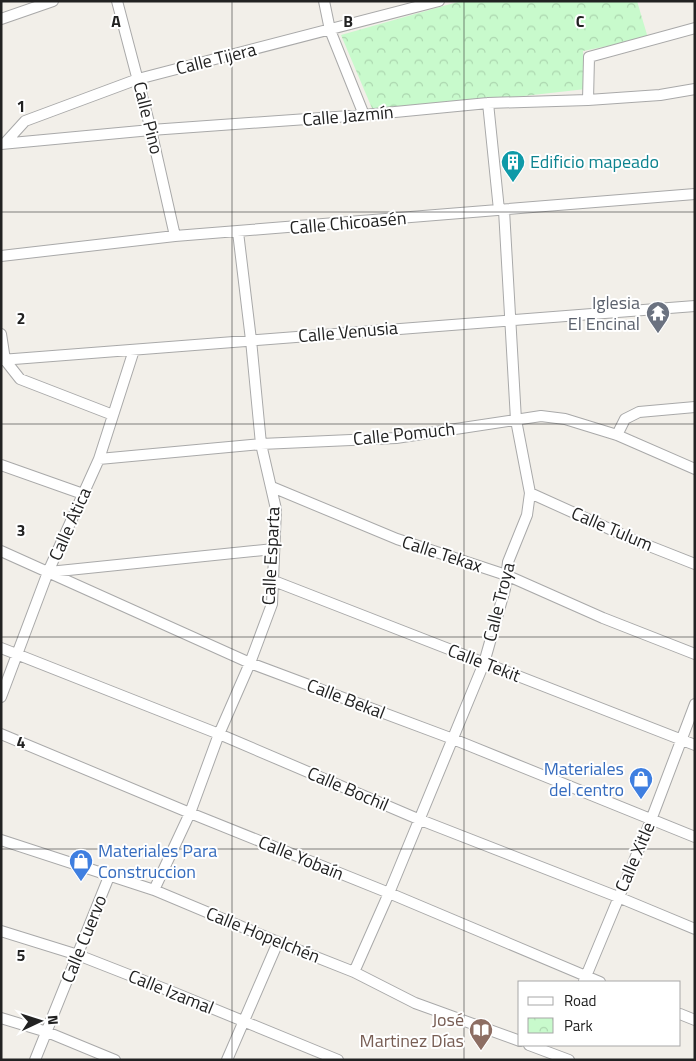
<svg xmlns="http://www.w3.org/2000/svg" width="696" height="1061" font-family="'Titillium Web',sans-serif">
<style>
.park{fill:url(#park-crowns)}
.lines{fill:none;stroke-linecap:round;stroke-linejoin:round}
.street-casing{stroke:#a9a9a9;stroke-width:12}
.street{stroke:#fff;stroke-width:10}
.grid{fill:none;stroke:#222;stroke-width:1;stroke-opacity:0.55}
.labels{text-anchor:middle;stroke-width:4;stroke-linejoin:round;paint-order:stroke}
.street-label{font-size:18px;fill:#222;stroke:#fff}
.culture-label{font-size:18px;fill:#0d838f;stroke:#fff;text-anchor:start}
.worship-label{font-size:18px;fill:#5b616d;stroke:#fff;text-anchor:end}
.shop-label{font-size:18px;fill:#366cbe;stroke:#fff;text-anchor:end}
.education-label{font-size:18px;fill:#785e54;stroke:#fff;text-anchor:end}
.grid-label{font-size:16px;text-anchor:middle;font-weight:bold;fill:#222;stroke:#fff;stroke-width:4;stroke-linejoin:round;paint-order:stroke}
</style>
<defs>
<pattern id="park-crowns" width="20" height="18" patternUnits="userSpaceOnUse" patternTransform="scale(1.25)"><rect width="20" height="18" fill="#c8facc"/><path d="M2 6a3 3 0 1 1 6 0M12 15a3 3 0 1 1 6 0" fill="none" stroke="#acd6af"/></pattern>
</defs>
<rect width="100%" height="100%" fill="#f2efe9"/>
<!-- park -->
<path class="park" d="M461 1H637L648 38 583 51 586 89 374 113 341 35Z"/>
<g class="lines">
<!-- street casing -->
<g class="street-casing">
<path id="street" d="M117 1 151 130 175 236
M324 1 330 30 364 115
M1 19 53 1
M588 100 589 57 695 28
M488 103 499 210
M5 143 25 121 138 79 439 1
M1 144 151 130 364 115 488 103 588 100 660 95 695 89
M1 256 175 236 695 194
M1 334 5 360 20 379 113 415
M1 360 695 306
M617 435 625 419 639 412 695 407
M99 459 261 444 396 438 541 416 565 419 617 435 695 469
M1 465 83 494
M272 487 397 539 506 575 603 618 695 654
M530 493 634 540 695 564
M1 551 250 663 453 739 695 837
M49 572 274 549
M274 581 695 745
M1 648 219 734 418 819 618 897 695 929
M1 697 48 572 99 459 134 350
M1 734 190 813 389 893 600 982
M1 840 154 890 278 942 354 972 415 1003 520 1041
M154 890 190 813 219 734 250 663 272 604 276 509 261 444 251 340 238 232
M1 931 78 955 170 991 338 1060
M354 972 389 893 484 663 505 589 508 562 527 515 530 493 516 420 504 210
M584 981 651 820 695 704
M680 1014 695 1020
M1 1018 47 1032 115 1060
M529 1045 569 1060
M35 1060 110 874
M227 1060 278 942"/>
</g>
<!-- street -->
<use href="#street" class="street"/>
</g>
<!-- grid -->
<path class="grid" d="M232 1V1060M464 1V1060M1 212H695M1 424H695M1 637H695M1 849H695"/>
<!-- icons -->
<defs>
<g id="building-pin" transform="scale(1.25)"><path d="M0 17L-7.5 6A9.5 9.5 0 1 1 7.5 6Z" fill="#0f9aa8" stroke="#fff"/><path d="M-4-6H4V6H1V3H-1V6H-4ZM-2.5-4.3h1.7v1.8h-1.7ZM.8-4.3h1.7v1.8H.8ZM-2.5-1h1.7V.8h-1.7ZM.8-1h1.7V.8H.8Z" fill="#fff"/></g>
<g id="temple-pin" transform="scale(1.25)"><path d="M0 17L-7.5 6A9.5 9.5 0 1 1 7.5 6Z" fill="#6b7280" stroke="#fff"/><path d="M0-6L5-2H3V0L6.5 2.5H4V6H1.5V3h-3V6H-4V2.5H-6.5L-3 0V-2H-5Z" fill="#fff"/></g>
<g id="shop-pin" transform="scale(1.25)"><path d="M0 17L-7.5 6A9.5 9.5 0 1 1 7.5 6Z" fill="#3f7fe0" stroke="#fff"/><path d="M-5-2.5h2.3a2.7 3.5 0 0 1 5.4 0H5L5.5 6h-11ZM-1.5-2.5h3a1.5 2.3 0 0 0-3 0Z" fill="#fff"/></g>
<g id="library-pin" transform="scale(1.25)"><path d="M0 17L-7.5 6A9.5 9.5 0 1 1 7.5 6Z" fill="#8d6e63" stroke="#fff"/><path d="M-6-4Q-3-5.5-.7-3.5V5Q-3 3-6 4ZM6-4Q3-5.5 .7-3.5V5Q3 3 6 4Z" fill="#fff"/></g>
</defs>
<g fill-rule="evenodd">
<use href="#building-pin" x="513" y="162"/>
<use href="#temple-pin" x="658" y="313"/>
<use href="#shop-pin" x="641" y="779"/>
<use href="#shop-pin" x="81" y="861"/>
<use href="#library-pin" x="481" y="1030"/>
</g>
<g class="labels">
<!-- street labels -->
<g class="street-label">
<text transform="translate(216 59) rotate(-14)" y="6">Calle Tijera</text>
<text transform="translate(348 116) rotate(-5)" y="6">Calle Jazmín</text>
<text transform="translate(148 118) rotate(76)" y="6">Calle Pino</text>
<text transform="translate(348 223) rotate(-5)" y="6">Calle Chicoasén</text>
<text transform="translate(348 332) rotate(-5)" y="6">Calle Venusia</text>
<text transform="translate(404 434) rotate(-6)" y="6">Calle Pomuch</text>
<text transform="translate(70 524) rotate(-66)" y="6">Calle Ática</text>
<text transform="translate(612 529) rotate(23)" y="6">Calle Tulum</text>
<text transform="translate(442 554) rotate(18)" y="6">Calle Tekax</text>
<text transform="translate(271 556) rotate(-87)" y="6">Calle Esparta</text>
<text transform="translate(499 602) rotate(-76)" y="6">Calle Troya</text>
<text transform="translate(484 663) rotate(21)" y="6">Calle Tekit</text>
<text transform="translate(346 699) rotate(21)" y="6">Calle Bekal</text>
<text transform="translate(348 789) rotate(23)" y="6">Calle Bochil</text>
<text transform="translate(635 857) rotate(-67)" y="6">Calle Xitle</text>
<text transform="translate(301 858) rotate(22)" y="6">Calle Yobaín</text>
<text transform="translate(263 935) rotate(22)" y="6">Calle Hopelchén</text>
<text transform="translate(84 939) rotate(-68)" y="6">Calle Cuervo</text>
<text transform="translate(171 992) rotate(22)" y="6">Calle Izamal</text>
</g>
<!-- culture labels -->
<g class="culture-label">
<text x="530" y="168">Edificio mapeado</text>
</g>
<!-- worship labels -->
<g class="worship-label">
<text x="640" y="309">Iglesia<tspan x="640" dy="21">El Encinal</tspan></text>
</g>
<!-- shop labels -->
<g class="shop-label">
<text x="624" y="775">Materiales<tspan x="624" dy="21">del centro</tspan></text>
<text x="98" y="857" text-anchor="start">Materiales Para<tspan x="98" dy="21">Construccion</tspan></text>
</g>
<!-- education labels -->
<g class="education-label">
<text x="464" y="1026">José<tspan x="464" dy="21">Martinez Días</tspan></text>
</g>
</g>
<g class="grid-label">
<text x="116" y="27">A</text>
<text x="348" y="27">B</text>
<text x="580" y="27">C</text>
<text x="21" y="112">1</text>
<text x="21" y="324">2</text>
<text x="21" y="536">3</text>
<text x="21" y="748">4</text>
<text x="21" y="961">5</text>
</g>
<!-- border -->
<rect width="696" height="1061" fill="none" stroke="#222222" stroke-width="5"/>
<!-- legend -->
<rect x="518" y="981" width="162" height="65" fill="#ffffff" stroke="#a7a7a7"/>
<rect x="528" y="997" width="25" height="8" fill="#ffffff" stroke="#a7a7a7"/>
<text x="564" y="1006" font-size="15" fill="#222222">Road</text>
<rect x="528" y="1018" width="25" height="15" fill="url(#park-crowns)" stroke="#a7a7a7"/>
<text x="564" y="1031" font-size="15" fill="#222222">Park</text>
<!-- north arrow -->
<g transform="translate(40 1021) rotate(86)" stroke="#ffffff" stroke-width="4" paint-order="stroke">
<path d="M0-4L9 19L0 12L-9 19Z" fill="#222222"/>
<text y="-8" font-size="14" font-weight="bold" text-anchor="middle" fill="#222222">N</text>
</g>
</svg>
